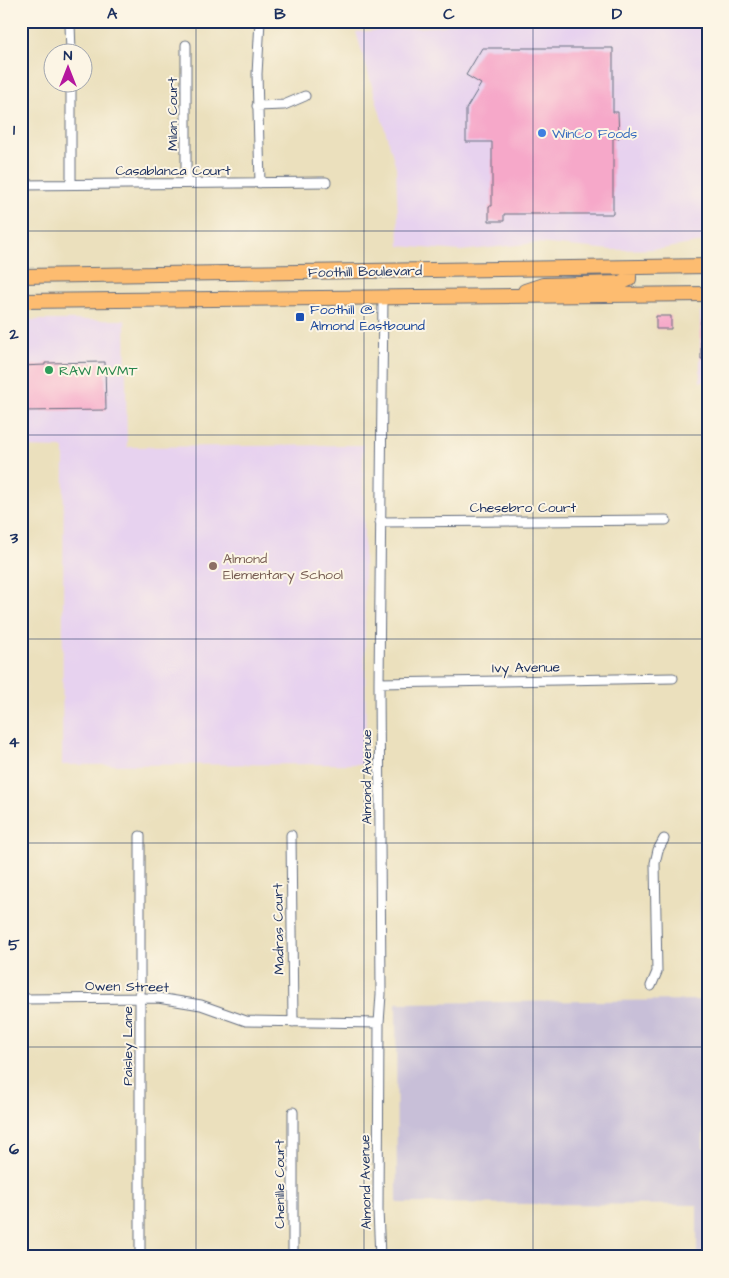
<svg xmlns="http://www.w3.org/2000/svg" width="729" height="1278" font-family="'Architects Daughter',sans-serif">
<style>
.built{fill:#e7d2ef}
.industrial{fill:#c8bfd8}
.building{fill:#f6a8c9}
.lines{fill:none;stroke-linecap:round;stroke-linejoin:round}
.street-casing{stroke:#646d7f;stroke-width:11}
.primary-casing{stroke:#646d7f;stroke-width:16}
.street{stroke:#fff;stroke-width:9}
.primary{stroke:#fdbc6f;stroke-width:14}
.grid{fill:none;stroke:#1b2f5e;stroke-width:1;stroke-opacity:0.55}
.shop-dot{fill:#3f7fe0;stroke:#fcf5e5;stroke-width:2}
.transit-dot{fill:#1a4fb4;stroke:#fcf5e5;stroke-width:2}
.leisure-dot{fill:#2e9e5b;stroke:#fcf5e5;stroke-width:2}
.education-dot{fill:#8d6e63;stroke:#fcf5e5;stroke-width:2}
.labels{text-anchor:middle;stroke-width:4;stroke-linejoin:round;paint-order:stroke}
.street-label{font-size:14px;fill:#1b2f5e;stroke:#fcf5e5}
.shop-label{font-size:14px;fill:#366cbe;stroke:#fcf5e5;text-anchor:start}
.transit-label{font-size:14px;fill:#164399;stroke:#fcf5e5;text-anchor:start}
.leisure-label{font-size:14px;fill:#27864d;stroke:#fcf5e5;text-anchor:start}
.education-label{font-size:14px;fill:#785e54;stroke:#fcf5e5;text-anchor:start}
.neatline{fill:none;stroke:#1b2f5e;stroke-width:2}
.grid-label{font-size:16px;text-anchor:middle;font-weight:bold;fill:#1b2f5e}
</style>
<rect width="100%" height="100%" fill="#fcf5e5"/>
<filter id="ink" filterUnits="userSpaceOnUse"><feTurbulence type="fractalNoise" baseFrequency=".02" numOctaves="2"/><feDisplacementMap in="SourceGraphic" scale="10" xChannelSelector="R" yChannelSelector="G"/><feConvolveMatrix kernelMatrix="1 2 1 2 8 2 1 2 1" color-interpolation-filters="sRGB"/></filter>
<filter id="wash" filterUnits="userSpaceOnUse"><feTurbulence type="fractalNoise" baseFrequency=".0096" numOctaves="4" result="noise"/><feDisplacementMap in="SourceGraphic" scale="20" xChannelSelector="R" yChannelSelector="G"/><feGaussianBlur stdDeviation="1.12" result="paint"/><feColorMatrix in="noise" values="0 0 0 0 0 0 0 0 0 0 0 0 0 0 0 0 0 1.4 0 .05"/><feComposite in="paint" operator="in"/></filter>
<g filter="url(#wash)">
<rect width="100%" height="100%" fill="#ebe0bd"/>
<!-- built -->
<path class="built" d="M464 21H708V241L662 249 612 250 537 243 460 251 399 246 396 167 356 32 442 26Z
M700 312H708V381L700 382Z
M21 320H125L127 447 363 445 366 750 363 764 62 765 64 448 21 447Z"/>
<!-- industrial -->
<path class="industrial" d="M700 884H708V1074H703V1148H708V1257H697V1205L397 1203 396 1003 700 1000Z"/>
<g id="blocks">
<!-- building -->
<path class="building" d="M482 48H613V112H618L619 138H613V214H504V221H489V206H492V142H466V109L481 84 466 75Z
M656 316H671V329H656Z
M701 321H708V359H701Z
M105 362 106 410 21 411V366L45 365V363Z"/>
</g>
</g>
<g filter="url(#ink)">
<use href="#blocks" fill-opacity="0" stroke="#646d7f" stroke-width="1"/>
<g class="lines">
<!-- street casing -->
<g class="street-casing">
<path id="street" d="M260 21 257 74 260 183
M70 24 71 52
M186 45V183
M71 82V184
M257 106 284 105 305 96
M21 185 326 182
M380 522 666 520
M379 683 673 678
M291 835 293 1022
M140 836V1257
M651 986 657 972 655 863 658 850 664 839
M21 999 158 998 201 1005 246 1021 379 1023
M293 1257V1112
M380 1257 378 1210 379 1023 381 994 379 683 383 297"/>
</g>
<!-- primary casing -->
<g class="primary-casing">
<path id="primary" d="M21 276 708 266
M525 291 543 285 620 283 629 279V268
M21 301 708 294"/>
</g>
<!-- street -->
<use href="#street" class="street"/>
<!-- primary -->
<use href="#primary" class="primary"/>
</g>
</g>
<!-- grid -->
<path class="grid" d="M196 21V1257M364 21V1257M533 21V1257M21 231H708M21 435H708M21 639H708M21 843H708M21 1047H708"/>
<!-- markers -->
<circle class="shop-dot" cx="542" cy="133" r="5"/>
<rect class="transit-dot" x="295" y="312" width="10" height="10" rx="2.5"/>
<circle class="leisure-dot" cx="49" cy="370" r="5"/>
<circle class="education-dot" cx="213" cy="566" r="5"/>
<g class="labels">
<!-- street labels -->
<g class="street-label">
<text transform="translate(172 114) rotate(-90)" y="5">Milan Court</text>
<text x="173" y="175">Casablanca Court</text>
<text transform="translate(365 271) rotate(-1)" y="5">Foothill Boulevard</text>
<text x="523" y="512">Chesebro Court</text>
<text transform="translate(526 667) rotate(-1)" y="5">Ivy Avenue</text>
<text transform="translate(366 777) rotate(-90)" y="5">Almond Avenue</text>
<text transform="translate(278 929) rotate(-91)" y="5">Madras Court</text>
<text transform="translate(127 986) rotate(1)" y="5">Owen Street</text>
<text transform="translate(127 1046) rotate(-90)" y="5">Paisley Lane</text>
<text transform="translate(365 1182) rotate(-91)" y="5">Almond Avenue</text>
<text transform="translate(279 1184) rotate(-90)" y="5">Chenille Court</text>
</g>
<!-- shop labels -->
<g class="shop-label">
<text x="552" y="138">WinCo Foods</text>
</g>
<!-- transit labels -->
<g class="transit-label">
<text x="310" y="314">Foothill @<tspan x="310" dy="16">Almond Eastbound</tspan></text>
</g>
<!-- leisure labels -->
<g class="leisure-label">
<text x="59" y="375">RAW MVMT</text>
</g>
<!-- education labels -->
<g class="education-label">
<text x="223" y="563">Almond<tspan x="223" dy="16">Elementary School</tspan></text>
</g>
</g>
<!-- margin -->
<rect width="729" height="1278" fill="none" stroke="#fcf5e5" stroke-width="55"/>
<!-- north arrow -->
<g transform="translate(68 68)"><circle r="24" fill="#fcf5e5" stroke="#a2a6af"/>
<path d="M0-4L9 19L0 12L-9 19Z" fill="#b5179e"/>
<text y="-8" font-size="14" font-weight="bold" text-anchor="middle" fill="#1b2f5e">N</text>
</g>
<rect x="28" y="28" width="674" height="1222" class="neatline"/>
<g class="grid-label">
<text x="112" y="19">A</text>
<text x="280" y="19">B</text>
<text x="449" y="19">C</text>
<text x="617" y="19">D</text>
<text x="14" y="135">1</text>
<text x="14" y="339">2</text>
<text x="14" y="543">3</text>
<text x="14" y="747">4</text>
<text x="14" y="950">5</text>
<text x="14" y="1154">6</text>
</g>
</svg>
